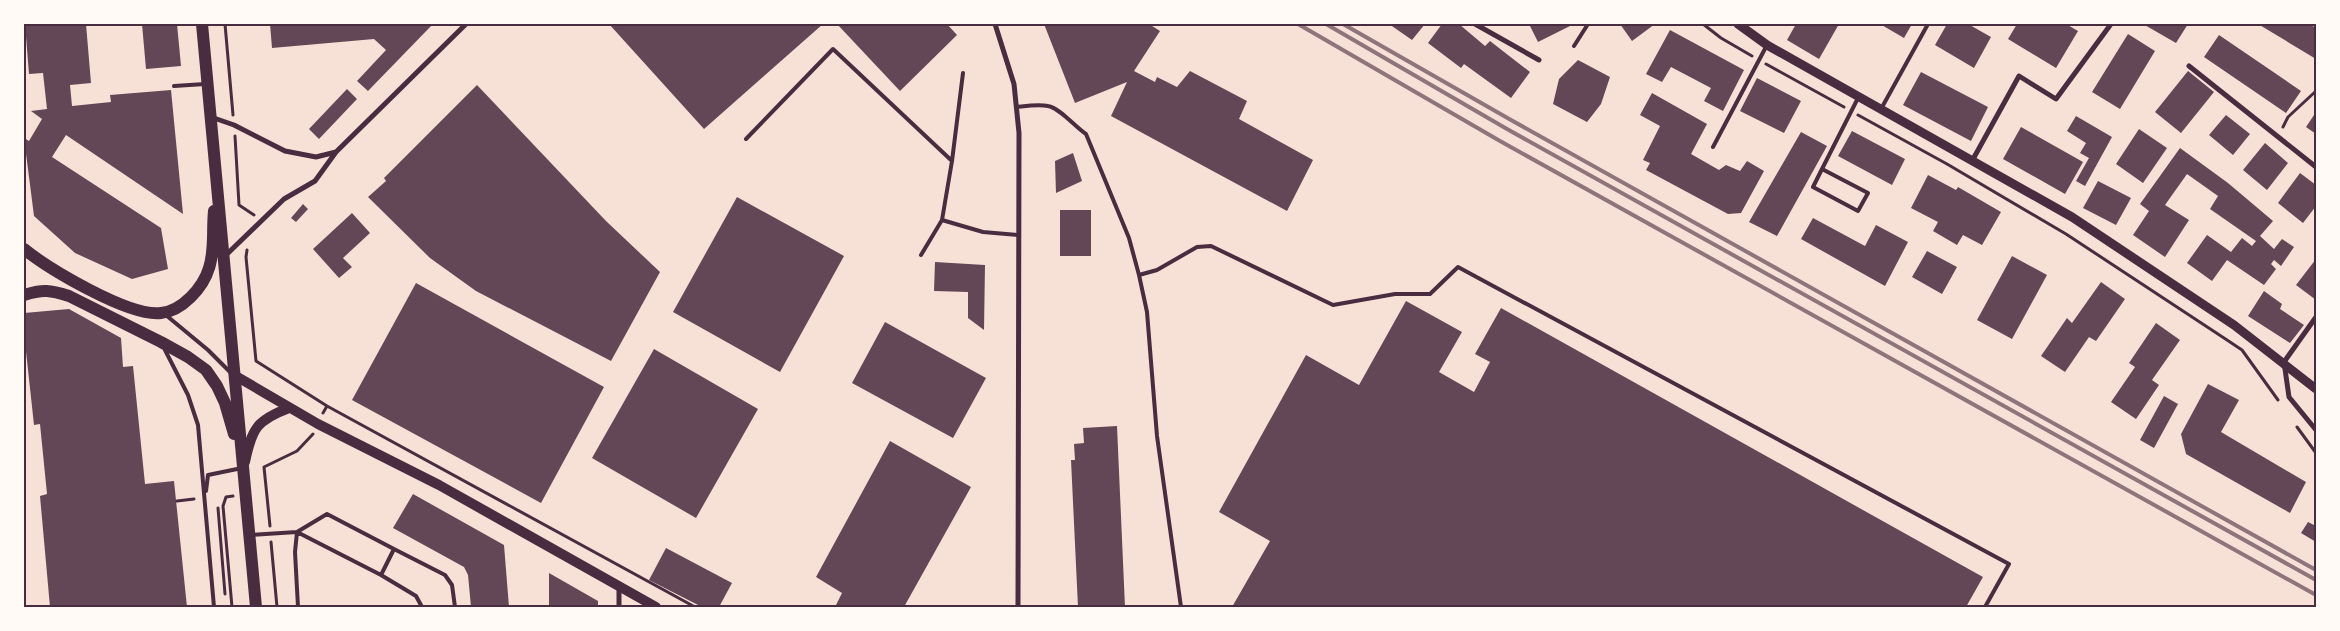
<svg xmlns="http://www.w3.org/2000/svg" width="2340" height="631" font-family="'PT Serif',serif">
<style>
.building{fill:#644757}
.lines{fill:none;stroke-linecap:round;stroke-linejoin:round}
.path{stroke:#4a2c40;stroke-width:3}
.service{stroke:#4a2c40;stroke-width:4}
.minor{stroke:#4a2c40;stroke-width:5}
.tertiary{stroke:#4a2c40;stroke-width:9}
.secondary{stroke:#4a2c40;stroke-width:10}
.primary{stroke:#4a2c40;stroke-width:12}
.rail{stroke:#8f747c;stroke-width:4}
.neatline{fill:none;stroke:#4a2c40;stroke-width:2}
</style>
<rect width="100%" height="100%" fill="#f7e1d7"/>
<!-- building -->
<path class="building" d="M25 24H86L91 83 70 85 72 106 111 102 110 95 171 90 183 214 66 135 52 157 161 228 168 269 132 279 75 253 34 216 24 138 29 141 42 119 31 111 47 109 43 73 29 74Z
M142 24H177L181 66 146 69Z
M270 24H433L368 91 357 81 386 50 374 39 272 48Z
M609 24H823L704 129Z
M837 24H947L957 35 900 91Z
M1044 24H1149L1160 31 1134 71 1155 82 1157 77 1177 87 1190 71 1247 101 1239 119 1313 160 1287 211 1111 116 1127 82 1075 103Z
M1389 24H1425L1412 40Z
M1442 24H1459L1485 46 1490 41 1530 72 1511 98 1464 64 1461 68 1428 43Z
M1529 24H1574L1538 42Z
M1620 24H1655L1632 41Z
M1796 24H1839L1819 59 1787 40Z
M1880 24H1912L1904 38Z
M1947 24H1968L1991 37 1974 68 1935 45Z
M2017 24H2066L2078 31 2056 68 2008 39Z
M2143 24H2188L2176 43Z
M2258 24H2309L2316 28V59Z
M1670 30 1744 70 1723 111 1704 101 1711 88 1671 67 1662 82 1646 74Z
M2128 34 2155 51 2120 109 2092 92Z
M2219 35 2301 91 2286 113 2204 57Z
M1578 60 1610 77 1601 104 1587 122 1553 104 1559 79Z
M2188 71 2214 92 2181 133 2155 112Z
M1921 72 1988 107 1971 141 1903 105Z
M1757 78 1801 101 1784 133 1740 111Z
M477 85 606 221 660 272 611 361 476 291 430 258 368 197 386 181 384 178Z
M347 89 357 99 319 139 309 129Z
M1652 93 1707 124 1691 154 1719 170 1726 165 1740 171 1747 161 1764 171 1741 213 1728 214 1646 170 1650 163 1643 160 1660 126 1640 115Z
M2316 112V134L2306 127Z
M2226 115 2250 134 2233 155 2209 135Z
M2076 116 2112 137 2085 186 2076 181 2089 158 2080 153 2086 143 2067 131Z
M2021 127 2083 162 2065 194 2003 159Z
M2139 129 2167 148 2143 183 2116 164Z
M1852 131 1905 159 1892 185 1838 156Z
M1801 132 1827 146 1777 236 1749 222Z
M2265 143 2288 163 2267 190 2243 170Z
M2180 148 2228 183 2273 221 2260 236 2274 249 2282 239 2294 247 2281 266 2274 260 2271 264 2276 269 2264 285 2227 260 2212 281 2187 263 2207 235 2231 252 2242 238 2252 246 2256 241 2210 209 2218 196 2187 174 2165 205 2189 220 2165 257 2133 235 2149 211 2140 204Z
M1073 153 1082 181 1056 193 1055 161Z
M2300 173 2316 185V206L2303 223 2278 203Z
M1928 175 1956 190 1958 187 2001 212 1982 245 1963 235 1957 245 1933 231 1938 222 1911 208Z
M2098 181 2131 198 2116 225 2083 208Z
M737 197 844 256 780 372 673 312Z
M303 204 308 209 296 222 291 218Z
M1060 210H1091V256H1060Z
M352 213 370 233 343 258 352 267 339 278 313 249Z
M1813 218 1865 246 1876 225 1908 242 1885 286 1801 239Z
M1927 251 1957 267 1942 294 1912 277Z
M2012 256 2047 275 2012 339 1977 320Z
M2316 259V300L2296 285Z
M935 262 985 265 984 330 968 318V292L934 291Z
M2101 282 2125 299 2096 341 2089 337 2065 372 2041 356 2067 318 2072 323Z
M416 283 604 387 541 503 352 400Z
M2264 291 2282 304 2280 309 2304 325 2290 343 2248 316Z
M1406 301 1462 332 1439 372 1474 392 1490 362 1475 354 1501 308 1983 577 1966 607H1232L1270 541 1219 512 1306 355 1359 385Z
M69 309 121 338 123 367 133 366 145 484 174 481 187 607H50L40 496 47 494 40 424 34 425 24 333V313Z
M885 322 986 378 953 438 852 383Z
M2156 323 2180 340 2152 380 2159 385 2136 419 2111 402 2135 367 2129 363Z
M654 349 758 409 696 518 592 458Z
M2208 384 2239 400 2221 432 2306 482 2290 513 2186 454 2181 434Z
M2164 396 2178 404 2154 448 2140 440Z
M1117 426 1125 607H1078L1071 460H1075L1074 444 1084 443 1083 428Z
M890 441 971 487 904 607H835L842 593 816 577Z
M413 494 504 545 509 607H471L468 575 464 567 393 528Z
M2308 522 2316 526V542L2301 533Z
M666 548 732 583 719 607H702L649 580Z
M549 573 598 601V607H549Z"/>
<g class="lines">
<!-- path -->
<path class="path" d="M225 24 233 115
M1703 24 1721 38 1752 56
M1766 64 1844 107
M1858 115 1947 164 2066 234 2224 338 2242 350 2278 400
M2283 127 2288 117 2316 91
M235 136 239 205 254 215
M247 250 246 257 256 361 327 406 323 413
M327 406 695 607
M2297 427 2316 453
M177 501 194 499
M218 508 225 594
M270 526 264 467 297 451 313 434
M271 542 277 607
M232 607 223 506 226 497 233 496"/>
<!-- service -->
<path class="service" d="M1574 46 1588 24
M174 86 205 84
M1016 107C1026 106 1038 104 1048 106 1060 108 1075 127 1086 134L1129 238 1139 275 1157 270 1197 247 1211 246 1333 305 1395 294H1430L1458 267 2009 564 1985 607
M1881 109 1928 24
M746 139 833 49 952 161
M1713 147 1767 45
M1822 169 1868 193 1858 211 1813 187Z
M1822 169 1858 98
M942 220 983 232 1019 235
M921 255 942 220 952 161 963 73
M1139 275 1147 312 1157 436 1181 607
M167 316 208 350 231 373
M165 350 188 395 198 425 214 607
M206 491 208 475 242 468
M251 535 297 532 381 575 394 549 327 514 297 532 295 552 298 607
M394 549 445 575 452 585 455 607
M381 575 416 596 422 607"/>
<!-- minor -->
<path class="minor" d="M995 24 1014 84 1019 133 1018 607
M1475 24 1539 60
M2189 66 2316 167
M211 117 234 125 285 151 316 157 336 152
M1972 161 2019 76 2056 99 2111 24
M225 256 284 199 315 181 336 152 466 24
M2316 317 2284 362 2289 397 2316 430
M619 607V587"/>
<!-- tertiary -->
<path class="tertiary" d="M1738 24 1767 45 2072 217 2234 325 2316 389"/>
<!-- secondary -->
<path class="secondary" d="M234 375 318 424 439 485 656 607
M245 462C252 428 257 420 289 408"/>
<!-- primary -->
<path class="primary" d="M202 24 256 607
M24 249C49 269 129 317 161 313 182 311 203 288 209 268 215 250 212 230 214 211
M24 295C43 289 50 290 69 296L161 342 188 357 206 370 217 386 225 403 234 434"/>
<!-- rail -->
<path class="rail" d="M1298 24 1500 141 2316 595
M1326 24 1507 129 2316 580
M1343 24 1511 120 2316 570"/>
</g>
<!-- border -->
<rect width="2340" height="631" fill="none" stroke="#fffaf5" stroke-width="50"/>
<rect x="25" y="25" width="2290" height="581" class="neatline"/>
</svg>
